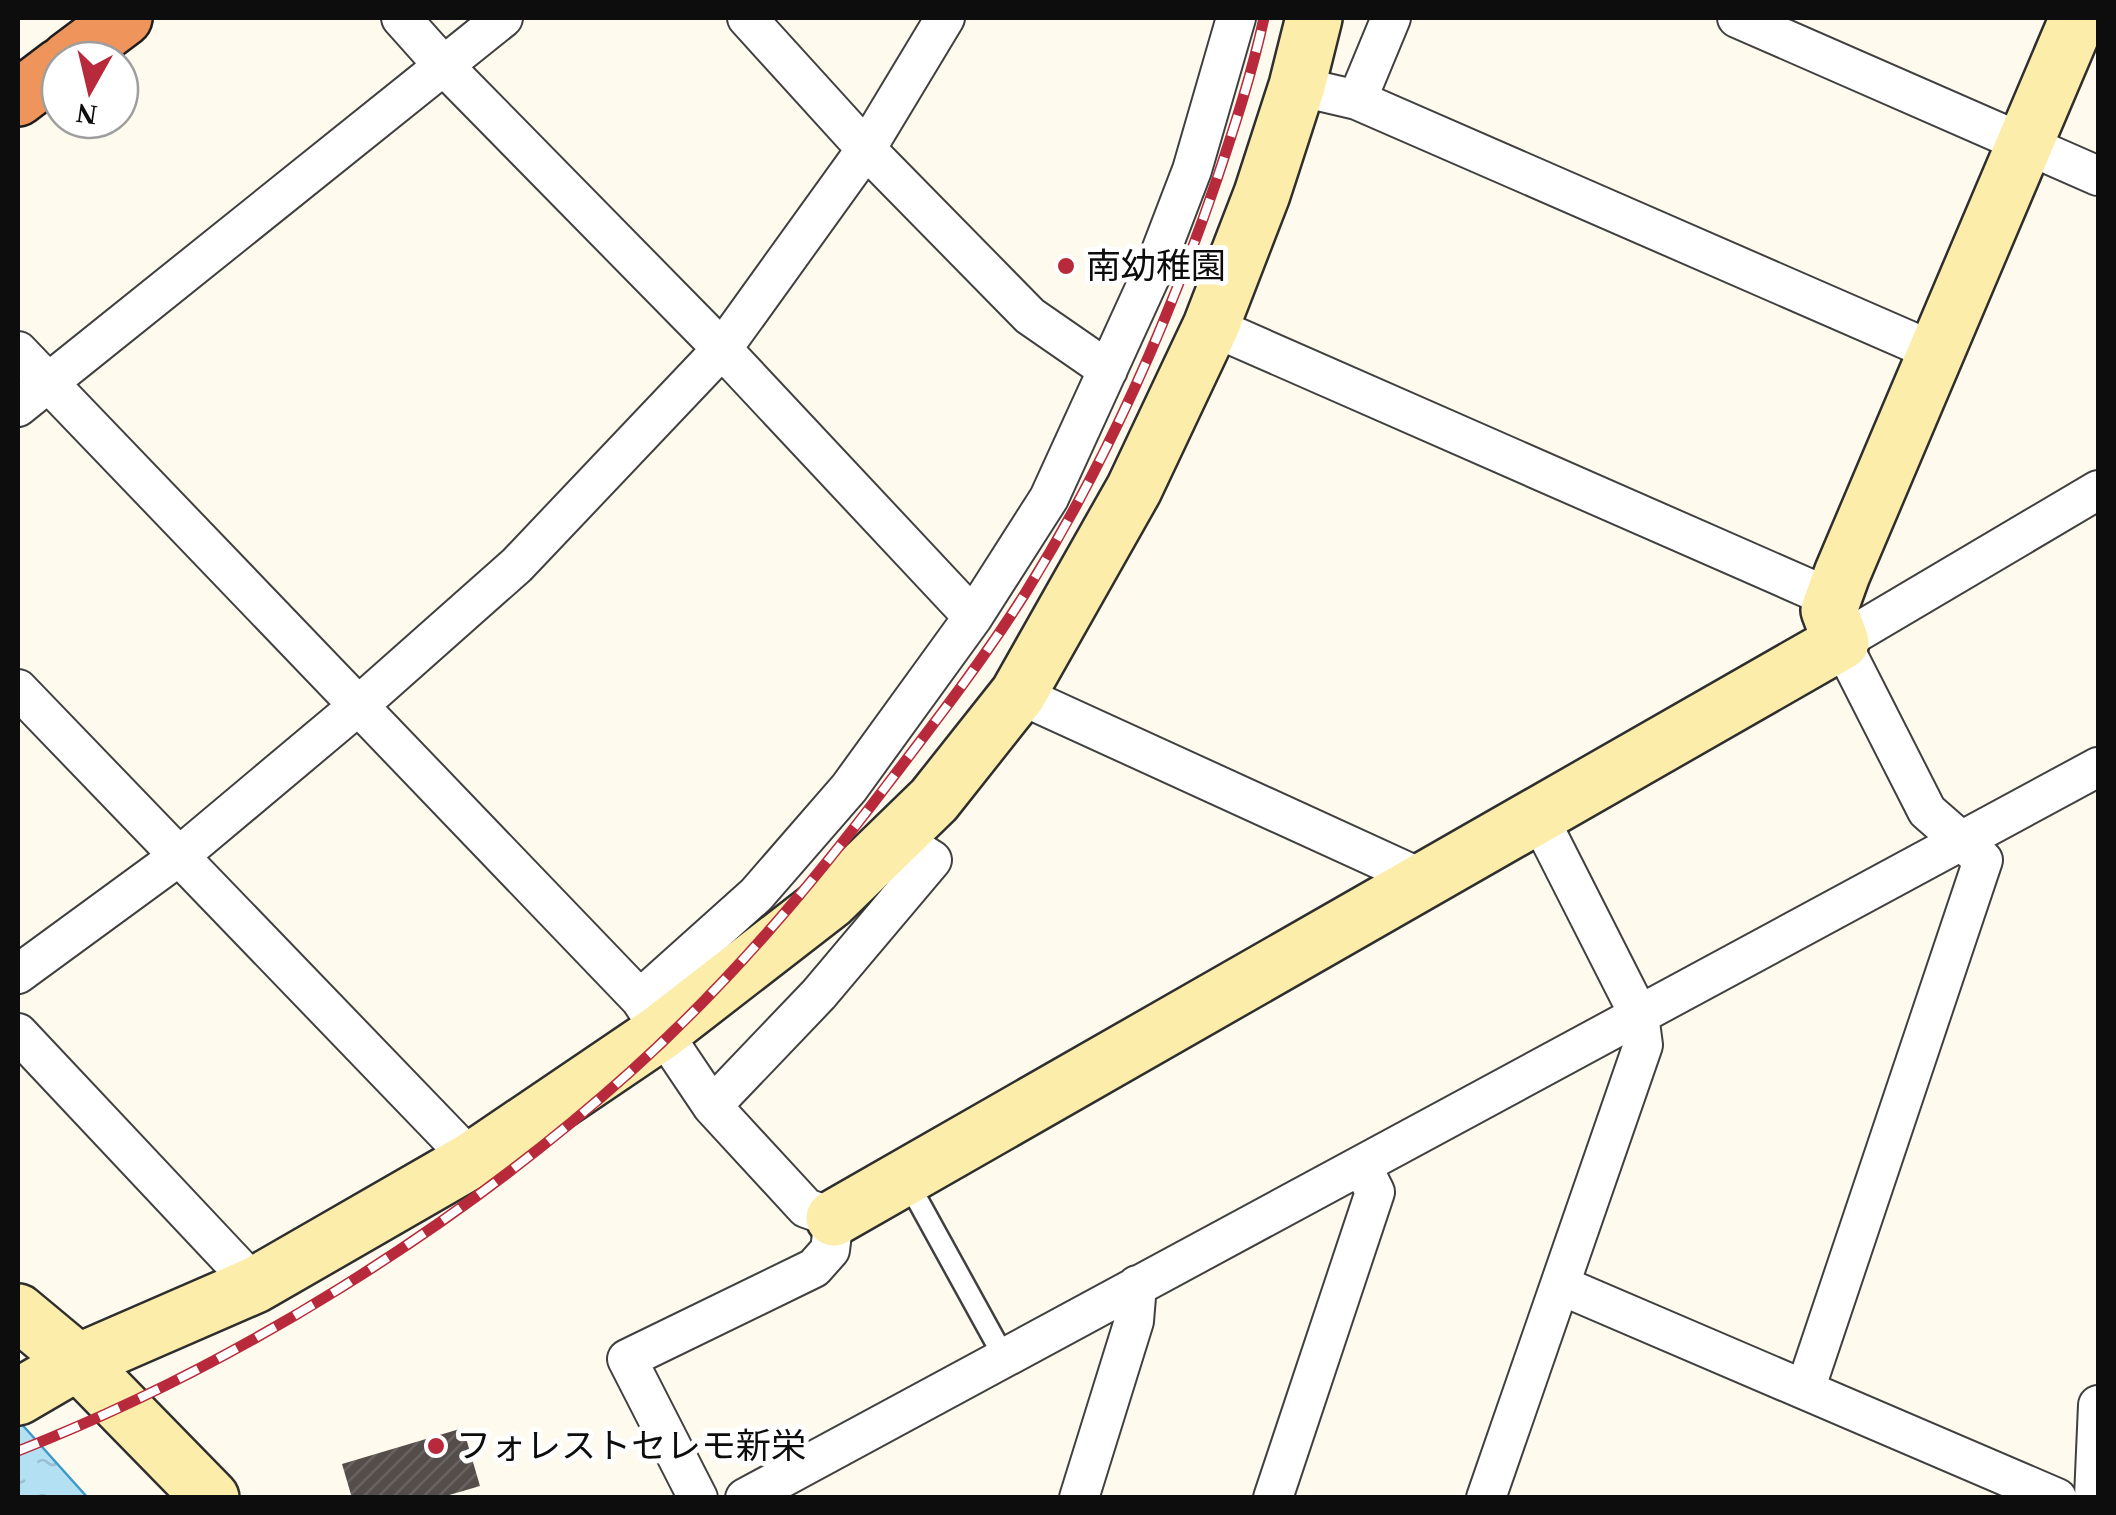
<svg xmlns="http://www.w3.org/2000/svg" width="2116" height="1515" font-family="'Times New Roman','Noto Sans JP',serif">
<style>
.water{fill:url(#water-ripples);stroke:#3e9bc8;stroke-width:2.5}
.building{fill:url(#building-hatch)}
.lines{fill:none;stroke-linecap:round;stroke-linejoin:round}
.lane-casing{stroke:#404040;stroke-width:25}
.street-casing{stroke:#404040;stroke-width:42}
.secondary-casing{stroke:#2f2f2f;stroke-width:60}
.highway-casing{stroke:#1e1e1e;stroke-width:60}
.lane{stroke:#fff;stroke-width:20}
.street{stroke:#fff;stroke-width:38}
.secondary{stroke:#fcedab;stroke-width:55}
.highway{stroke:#ef945b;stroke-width:55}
.rail-casing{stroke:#b82a3b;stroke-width:11}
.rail{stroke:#fff;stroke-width:8;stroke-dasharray:22;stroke-linecap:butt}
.poi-dot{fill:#b82a3b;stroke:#fff;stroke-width:4}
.labels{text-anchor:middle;stroke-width:10;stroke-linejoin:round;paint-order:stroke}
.poi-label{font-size:35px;fill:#0d0d0d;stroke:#fff;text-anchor:start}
</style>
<defs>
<pattern id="water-ripples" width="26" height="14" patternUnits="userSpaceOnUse" patternTransform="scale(2.5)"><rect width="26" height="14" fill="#b4e0f4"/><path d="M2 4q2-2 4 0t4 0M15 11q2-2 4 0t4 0" fill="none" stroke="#9abfd0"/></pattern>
<pattern id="building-hatch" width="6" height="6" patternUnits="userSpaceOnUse" patternTransform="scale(2.5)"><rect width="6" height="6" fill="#554d4a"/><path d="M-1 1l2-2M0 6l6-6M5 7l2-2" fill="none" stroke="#686260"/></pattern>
</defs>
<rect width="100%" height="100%" fill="#fefaee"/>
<!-- water -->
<path class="water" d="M18 1420 87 1497H18Z"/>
<!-- building -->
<path class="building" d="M463 1428 480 1486 439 1498H352L342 1464Z"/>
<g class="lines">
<!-- lane casing -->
<g class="lane-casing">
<path id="lane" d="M906 1179 1004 1357"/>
</g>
<!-- street casing -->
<g class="street-casing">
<path id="street" d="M401 18 443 65 722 349 973 617
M747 18 866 149 1030 316 1108 370
M1737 18 2098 176
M1297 86 1357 100 1935 352
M1357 100 1391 18
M1211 326 1819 593 1829 610
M18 351 640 999 712 1106 806 1208 834 1218 830 1250 814 1268 627 1359 698 1498
M18 407 503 18
M18 689 472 1160
M1018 694 1425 880
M18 974 178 857 358 706 517 565 722 349 866 149 945 18
M640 999 756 895 849 788 973 617 1049 498 1156 264 1192 170 1236 18
M18 1033 255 1285
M712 1106 819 994 932 860 896 837
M1560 1285 2057 1498
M1805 1390 1983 860 1927 811 1841 642 2098 490
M745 1498 2098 767
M1079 1498 1134 1321 1137 1285
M1273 1498 1375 1192 1362 1166
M1486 1498 1643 1045 1639 1015 1538 816
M2094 1498 2098 1405"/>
</g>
<!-- secondary casing -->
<g class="secondary-casing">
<path id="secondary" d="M834 1218 1841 642 1829 610 1842 574 2078 18
M18 1312 78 1362 211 1498
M18 1397 78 1362 255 1285 472 1160 661 1032 830 901 934 800 1018 694 1134 489 1211 326 1262 194 1297 86 1314 18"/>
</g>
<!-- highway casing -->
<g class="highway-casing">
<path id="highway" d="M68 60 124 18
M18 98 60 66"/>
</g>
<!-- lane -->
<use href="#lane" class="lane"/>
<!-- street -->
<use href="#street" class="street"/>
<!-- secondary -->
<use href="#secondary" class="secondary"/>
<!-- highway -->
<use href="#highway" class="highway"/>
<!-- rail casing -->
<g class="rail-casing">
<path id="rail" d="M18 1451C235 1366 456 1228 630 1072 726 986 809 888 887 785 935 722 984 659 1026 592 1106 463 1168 323 1217 179 1235 125 1252 73 1264 18"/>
</g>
<!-- rail -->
<use href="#rail" class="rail"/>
</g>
<!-- markers -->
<g class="poi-dot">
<circle cx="1066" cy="266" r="10"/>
<circle cx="436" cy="1446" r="10"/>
</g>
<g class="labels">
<!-- poi labels -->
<g class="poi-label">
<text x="1086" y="278">南幼稚園</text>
<text x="456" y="1458">フォレストセレモ新栄</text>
</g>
</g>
<!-- border -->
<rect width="2116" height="1515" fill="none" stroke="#0d0d0d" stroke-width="40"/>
<!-- north arrow -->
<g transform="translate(90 90) rotate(188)"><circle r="48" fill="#ffffff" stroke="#9e9e9e" stroke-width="2.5"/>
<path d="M0-8L18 38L0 25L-18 38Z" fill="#b82a3b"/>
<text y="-15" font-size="28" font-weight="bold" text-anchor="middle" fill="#0d0d0d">N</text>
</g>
</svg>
